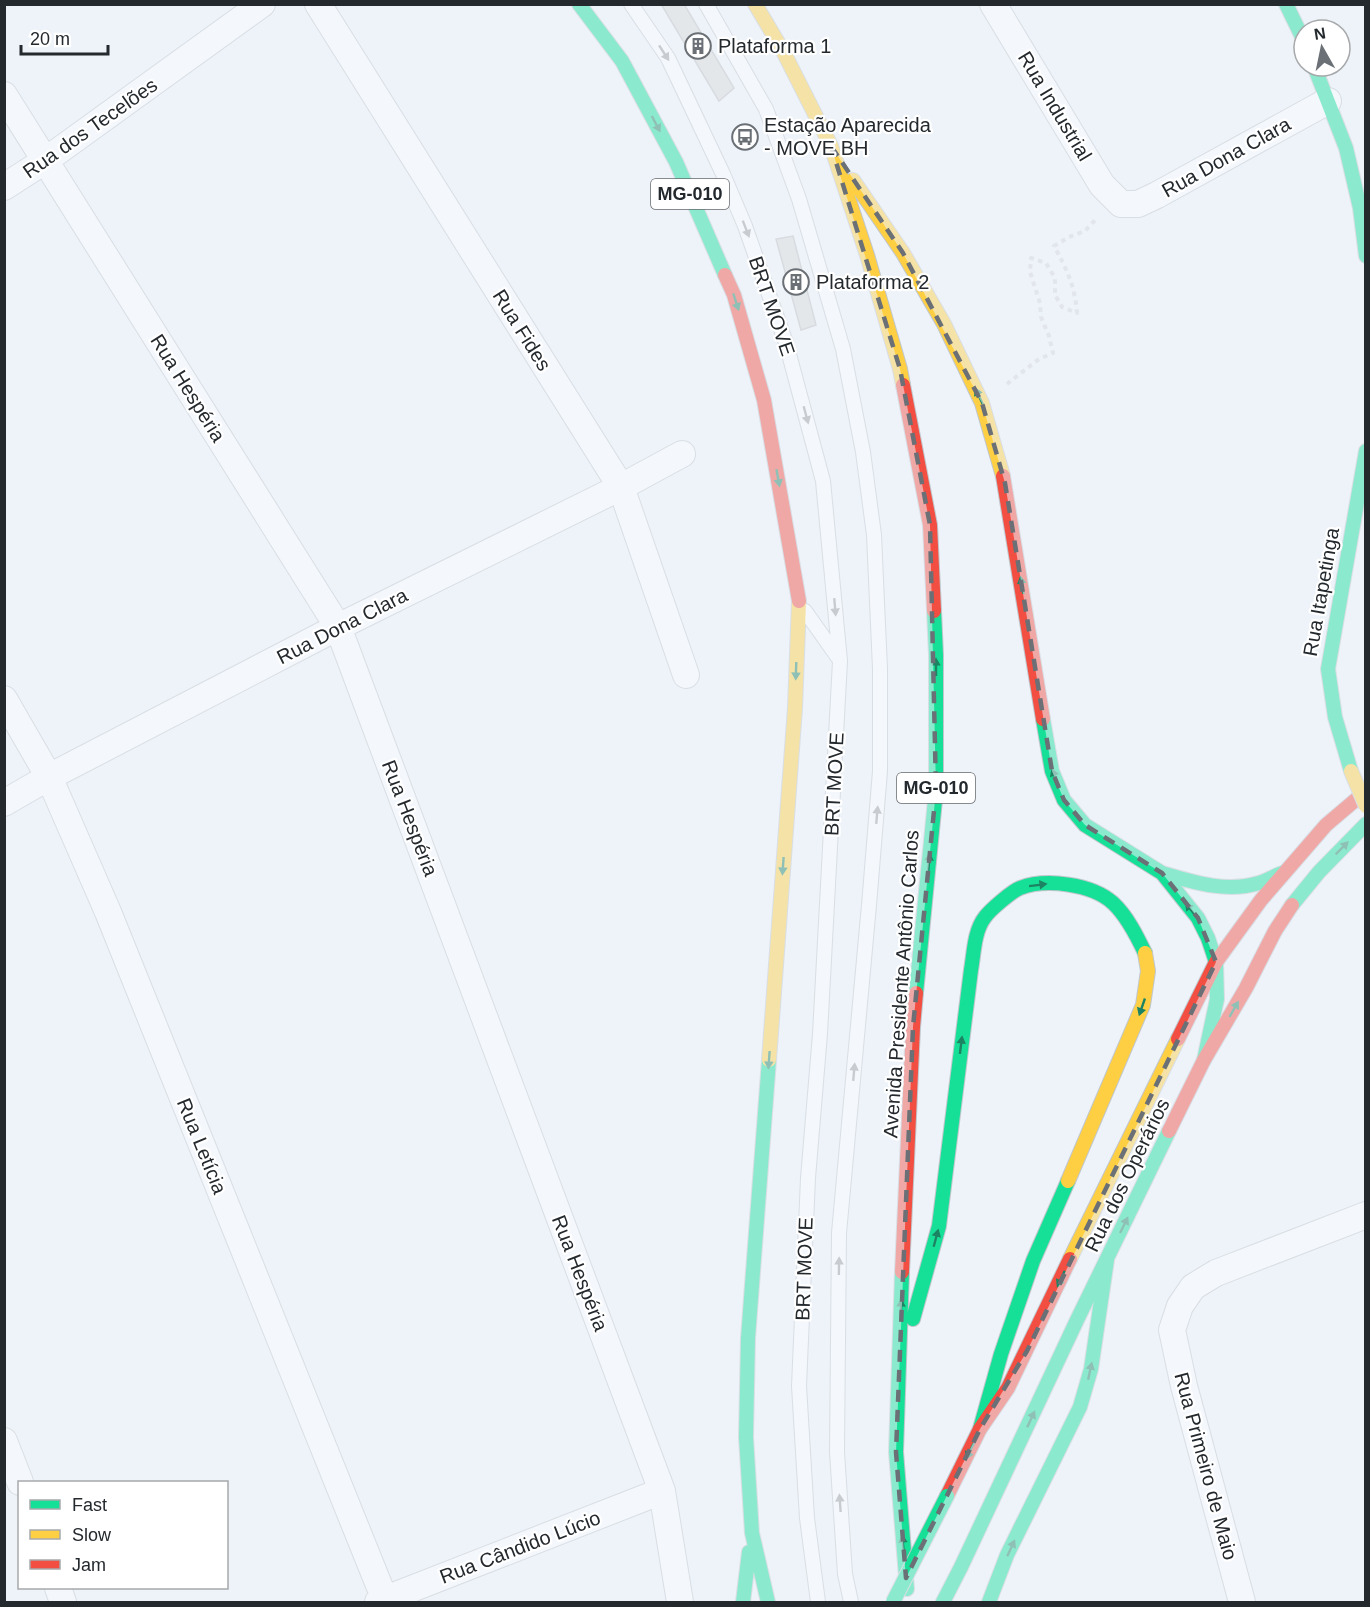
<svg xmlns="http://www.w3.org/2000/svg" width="1370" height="1607" font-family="Arial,sans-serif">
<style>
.building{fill:#d8d9d8;stroke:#bfc0c0;stroke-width:1.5}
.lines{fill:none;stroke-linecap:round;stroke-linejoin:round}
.lane-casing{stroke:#c0c6cb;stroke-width:16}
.street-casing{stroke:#c0c6cb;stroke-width:28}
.fast-casing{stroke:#c0c6cb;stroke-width:16}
.slow-casing{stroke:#c0c6cb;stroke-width:16}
.jam-casing{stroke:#c0c6cb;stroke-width:16}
.path{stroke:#d4d6d9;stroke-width:4;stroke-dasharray:4.5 4.5;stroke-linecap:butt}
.lane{stroke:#fcfdfe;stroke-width:14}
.street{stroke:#fcfdfe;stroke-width:26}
.fast{stroke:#16e098;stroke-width:14}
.slow{stroke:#ffcf43;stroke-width:14}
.jam{stroke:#f24e42;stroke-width:14}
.fast-bridge-casing{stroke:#c0c6cb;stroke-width:16;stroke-linecap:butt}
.slow-bridge-casing{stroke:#c0c6cb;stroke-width:16;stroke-linecap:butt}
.fast-bridge{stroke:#16e098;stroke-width:14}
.slow-bridge{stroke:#ffcf43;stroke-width:14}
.oneway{fill:#9b9ea0}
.oneway2{fill:#1d8463}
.marked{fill:none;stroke:#6a7075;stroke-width:4.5;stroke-dasharray:12 8;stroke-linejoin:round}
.labels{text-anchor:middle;stroke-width:4.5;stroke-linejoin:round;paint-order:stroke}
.shield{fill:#fff;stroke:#66696d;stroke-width:1.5}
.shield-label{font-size:18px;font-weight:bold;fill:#24292e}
.poi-label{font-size:20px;fill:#24292e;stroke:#fff;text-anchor:start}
.street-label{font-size:20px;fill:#24292e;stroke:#fff}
</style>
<rect width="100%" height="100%" fill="#edf3f9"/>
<!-- building -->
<path class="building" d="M661 4H684L734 88 719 101Z
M793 236 816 325 801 330 776 239Z"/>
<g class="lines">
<!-- lane casing -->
<g class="lane-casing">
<path id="lane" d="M631 4 668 58 723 174 745 226 786 343 823 481 840 661 820 1034 808 1178 799 1386 807 1518 818 1602
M706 4 766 109 799 199 843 349 863 452 874 535 880 669V771L869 905 839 1233 837 1452 845 1574 851 1602
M805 611 839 659"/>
</g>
<!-- street casing -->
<g class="street-casing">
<path id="street" d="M318 4 621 487 686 675
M993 4 1102 185 1121 204H1138L1157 195 1328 101
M4 95 338 627 662 1491 680 1602
M4 187 46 160 262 4
M4 699 49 777 108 912 385 1600
M4 803 49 777 338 627 621 487 682 454
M4 1441 20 1482
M58 1588 63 1602
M378 1602 662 1491
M1242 1602 1184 1386 1172 1330 1180 1306 1193 1287 1216 1273 1366 1215"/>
</g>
<!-- fast casing -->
<g class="fast-casing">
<path id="fast" d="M579 4 622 61 676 162 725 275
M1286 4 1304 41
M1314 66 1346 148 1360 208 1366 256
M1043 719 1052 771 1064 800 1085 825 1162 873 1198 918 1208 938 1216 962 1217 999 1204 1060
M1351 771 1335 717 1328 669 1366 451
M1162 873C1193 882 1226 893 1259 883 1268 880 1276 875 1285 872
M1292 905 1319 872 1366 824
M916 993 936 790V655L934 611
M902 1272 896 1452 907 1589
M913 1319 939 1226 971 970C974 953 974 931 985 917 990 910 1012 891 1020 888 1046 878 1092 884 1113 903 1127 916 1137 936 1145 953
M980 1429 1001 1354 1033 1261 1068 1181
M743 1602 749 1552
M768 1602 752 1533 746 1437 748 1338 769 1060
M943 1602 961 1567 1077 1320 1169 1131
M989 1602 1007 1555 1080 1407 1091 1369 1107 1260"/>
</g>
<!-- slow casing -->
<g class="slow-casing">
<path id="slow" d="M755 4 783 51 831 146 867 255 900 369 903 385
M853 180 903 253 944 324 982 403 1003 476
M769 1060 795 708 799 601
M1068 1181 1143 1005 1148 971 1145 953
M1070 1259 1178 1039"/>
</g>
<!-- jam casing -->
<g class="jam-casing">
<path id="jam" d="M725 275 734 295 764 400 799 601
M903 385 930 525 934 611
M1003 476 1043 719
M1178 1039 1216 962 1261 900 1326 825 1366 791
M1169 1131 1204 1060 1246 988 1275 931 1292 905
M902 1272 913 1027 916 993
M947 1496 980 1429 1008 1388 1070 1259"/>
</g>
<!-- path -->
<path class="path" d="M1007 384 1039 359 1053 353 1049 336 1041 317 1040 303 1030 272 1031 258 1046 263 1055 278V295L1062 307 1077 313C1075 287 1067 269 1054 246L1069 237 1085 231 1097 218"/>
<!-- lane -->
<use href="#lane" class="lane"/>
<!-- street -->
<use href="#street" class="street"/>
<!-- fast -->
<use href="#fast" class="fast"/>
<!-- slow -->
<use href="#slow" class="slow"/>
<!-- jam -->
<use href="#jam" class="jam"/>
<!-- fast-bridge casing -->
<g class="fast-bridge-casing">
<path id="fast-bridge" d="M893 1602 947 1496"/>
</g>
<!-- slow-bridge casing -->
<g class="slow-bridge-casing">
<path id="slow-bridge" d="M1351 771 1366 806"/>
</g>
<!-- fast-bridge -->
<use href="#fast-bridge" class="fast-bridge"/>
<!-- slow-bridge -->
<use href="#slow-bridge" class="slow-bridge"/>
</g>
<!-- one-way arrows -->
<defs><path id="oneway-solid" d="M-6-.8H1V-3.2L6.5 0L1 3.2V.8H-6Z" transform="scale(1.5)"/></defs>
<g class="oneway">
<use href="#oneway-solid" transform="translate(664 53) rotate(57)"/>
<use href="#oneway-solid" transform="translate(746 229) rotate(69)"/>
<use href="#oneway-solid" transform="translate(806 415) rotate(75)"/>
<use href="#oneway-solid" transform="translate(835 607) rotate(85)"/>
<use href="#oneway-solid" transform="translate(877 815) rotate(-85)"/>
<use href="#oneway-solid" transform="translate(854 1072) rotate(-85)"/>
<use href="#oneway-solid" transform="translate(839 1266) rotate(-89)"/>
<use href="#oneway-solid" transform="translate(840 1503) rotate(-94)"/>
</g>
<g class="oneway2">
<use href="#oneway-solid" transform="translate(656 124) rotate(62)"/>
<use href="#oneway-solid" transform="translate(736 302) rotate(72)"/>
<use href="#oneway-solid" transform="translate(979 396) rotate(-115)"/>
<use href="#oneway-solid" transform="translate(778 478) rotate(80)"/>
<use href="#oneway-solid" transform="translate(1022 585) rotate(-100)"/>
<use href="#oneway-solid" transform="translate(936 667) rotate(-90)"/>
<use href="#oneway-solid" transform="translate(796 671) rotate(92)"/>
<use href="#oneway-solid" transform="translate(1055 777) rotate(-111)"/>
<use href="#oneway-solid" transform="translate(1342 848) rotate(-45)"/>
<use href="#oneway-solid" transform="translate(929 862) rotate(-85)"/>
<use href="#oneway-solid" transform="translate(783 866) rotate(94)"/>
<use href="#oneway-solid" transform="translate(1038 885) rotate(-7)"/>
<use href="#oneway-solid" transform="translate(1191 910) rotate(-129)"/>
<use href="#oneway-solid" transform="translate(1142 1007) rotate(109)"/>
<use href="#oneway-solid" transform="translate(1234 1009) rotate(-60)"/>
<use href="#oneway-solid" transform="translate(961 1045) rotate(-83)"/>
<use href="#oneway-solid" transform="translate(769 1060) rotate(94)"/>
<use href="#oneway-solid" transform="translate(1124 1225) rotate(-64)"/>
<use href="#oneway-solid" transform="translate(936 1238) rotate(-75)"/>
<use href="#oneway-solid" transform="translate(1061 1279) rotate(115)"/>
<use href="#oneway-solid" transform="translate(901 1308) rotate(-87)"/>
<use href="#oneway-solid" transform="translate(1090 1371) rotate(-78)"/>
<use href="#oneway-solid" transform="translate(1031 1419) rotate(-65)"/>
<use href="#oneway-solid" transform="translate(970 1451) rotate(116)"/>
<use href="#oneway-solid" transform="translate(903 1544) rotate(-95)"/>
<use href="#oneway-solid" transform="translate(1011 1548) rotate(-65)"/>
</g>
<!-- marked area -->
<path d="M0 0H1370V1607H0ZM831 146 903 253 982 403 1005 483 1052 771 1064 800 1085 825 1162 873 1198 918 1216 962 1027 1351 980 1429 906 1578 896 1452 913 1027 936 790 930 525 900 369Z" fill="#edf3f9" fill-opacity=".55" fill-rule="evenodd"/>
<path class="marked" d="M831 146 903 253 982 403 1005 483 1052 771 1064 800 1085 825 1162 873 1198 918 1216 962 1027 1351 980 1429 906 1578 896 1452 913 1027 936 790 930 525 900 369Z"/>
<!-- icons -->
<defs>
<g id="building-ring" transform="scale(1.35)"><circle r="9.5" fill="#fff" stroke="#6a7075" stroke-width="1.5"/><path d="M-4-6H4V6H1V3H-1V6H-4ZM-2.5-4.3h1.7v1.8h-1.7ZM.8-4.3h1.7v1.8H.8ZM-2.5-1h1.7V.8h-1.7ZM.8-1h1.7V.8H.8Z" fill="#6a7075"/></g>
<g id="bus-ring" transform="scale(1.35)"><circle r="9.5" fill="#fff" stroke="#6a7075" stroke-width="1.5"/><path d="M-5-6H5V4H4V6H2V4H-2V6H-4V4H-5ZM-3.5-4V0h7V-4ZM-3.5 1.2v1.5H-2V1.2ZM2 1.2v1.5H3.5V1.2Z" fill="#6a7075"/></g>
</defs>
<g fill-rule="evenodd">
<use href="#building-ring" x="698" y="46"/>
<use href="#bus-ring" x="745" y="137"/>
<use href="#building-ring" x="796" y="282"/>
</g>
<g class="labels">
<!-- shield labels -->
<g class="shield">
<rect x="651" y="179" width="78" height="30" rx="4.5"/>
<rect x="897" y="773" width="78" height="30" rx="4.5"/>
</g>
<g class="shield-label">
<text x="690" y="200">MG-010</text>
<text x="936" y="794">MG-010</text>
</g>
<!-- poi labels -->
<g class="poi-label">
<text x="718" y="53">Plataforma 1</text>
<text x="764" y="132">Estação Aparecida<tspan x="764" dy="23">- MOVE BH</tspan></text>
<text x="816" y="289">Plataforma 2</text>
</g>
<!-- street labels -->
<g class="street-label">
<text transform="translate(1055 106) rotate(59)" y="7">Rua Industrial</text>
<text transform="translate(90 128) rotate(-35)" y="7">Rua dos Tecelões</text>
<text transform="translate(1226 157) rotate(-29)" y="7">Rua Dona Clara</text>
<text transform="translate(772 306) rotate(71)" y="7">BRT MOVE</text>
<text transform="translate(522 330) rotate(58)" y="7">Rua Fides</text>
<text transform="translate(188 388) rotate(58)" y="7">Rua Hespéria</text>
<text transform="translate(1321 592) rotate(-80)" y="7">Rua Itapetinga</text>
<text transform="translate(342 626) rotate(-27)" y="7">Rua Dona Clara</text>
<text transform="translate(834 784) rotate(-87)" y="7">BRT MOVE</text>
<text transform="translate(410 818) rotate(69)" y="7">Rua Hespéria</text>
<text transform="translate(901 984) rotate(-86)" y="7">Avenida Presidente Antônio Carlos</text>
<text transform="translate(202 1146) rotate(68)" y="7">Rua Letícia</text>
<text transform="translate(1127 1175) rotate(-64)" y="7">Rua dos Operários</text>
<text transform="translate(804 1269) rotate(-88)" y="7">BRT MOVE</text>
<text transform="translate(580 1273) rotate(69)" y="7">Rua Hespéria</text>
<text transform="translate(1206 1466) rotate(75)" y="7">Rua Primeiro de Maio</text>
<text transform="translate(520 1547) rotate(-21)" y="7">Rua Cândido Lúcio</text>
</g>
</g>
<!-- border -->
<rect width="1370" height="1607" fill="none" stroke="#24292e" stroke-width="12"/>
<!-- legend -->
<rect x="18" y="1481" width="210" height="108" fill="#ffffff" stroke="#a7a9ab" stroke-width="1.5"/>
<rect x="30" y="1500" width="30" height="9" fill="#16e098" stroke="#a7a9ab" stroke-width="1.5"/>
<text x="72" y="1511" font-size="18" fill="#24292e">Fast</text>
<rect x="30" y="1530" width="30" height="9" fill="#ffcf43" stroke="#a7a9ab" stroke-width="1.5"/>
<text x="72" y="1541" font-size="18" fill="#24292e">Slow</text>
<rect x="30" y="1560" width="30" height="9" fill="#f24e42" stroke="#a7a9ab" stroke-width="1.5"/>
<text x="72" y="1571" font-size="18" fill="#24292e">Jam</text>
<!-- north arrow -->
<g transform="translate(1322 48) rotate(351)"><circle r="28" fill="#ffffff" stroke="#a7a9ab" stroke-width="1.5"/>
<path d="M0-4.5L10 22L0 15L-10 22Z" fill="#6a7075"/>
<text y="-9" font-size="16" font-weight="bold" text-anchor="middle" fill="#24292e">N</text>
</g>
<!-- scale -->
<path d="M21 45v9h87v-9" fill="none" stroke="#24292e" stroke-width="3"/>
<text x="30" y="45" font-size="18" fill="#24292e" stroke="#ffffff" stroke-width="4.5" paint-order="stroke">20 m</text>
</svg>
